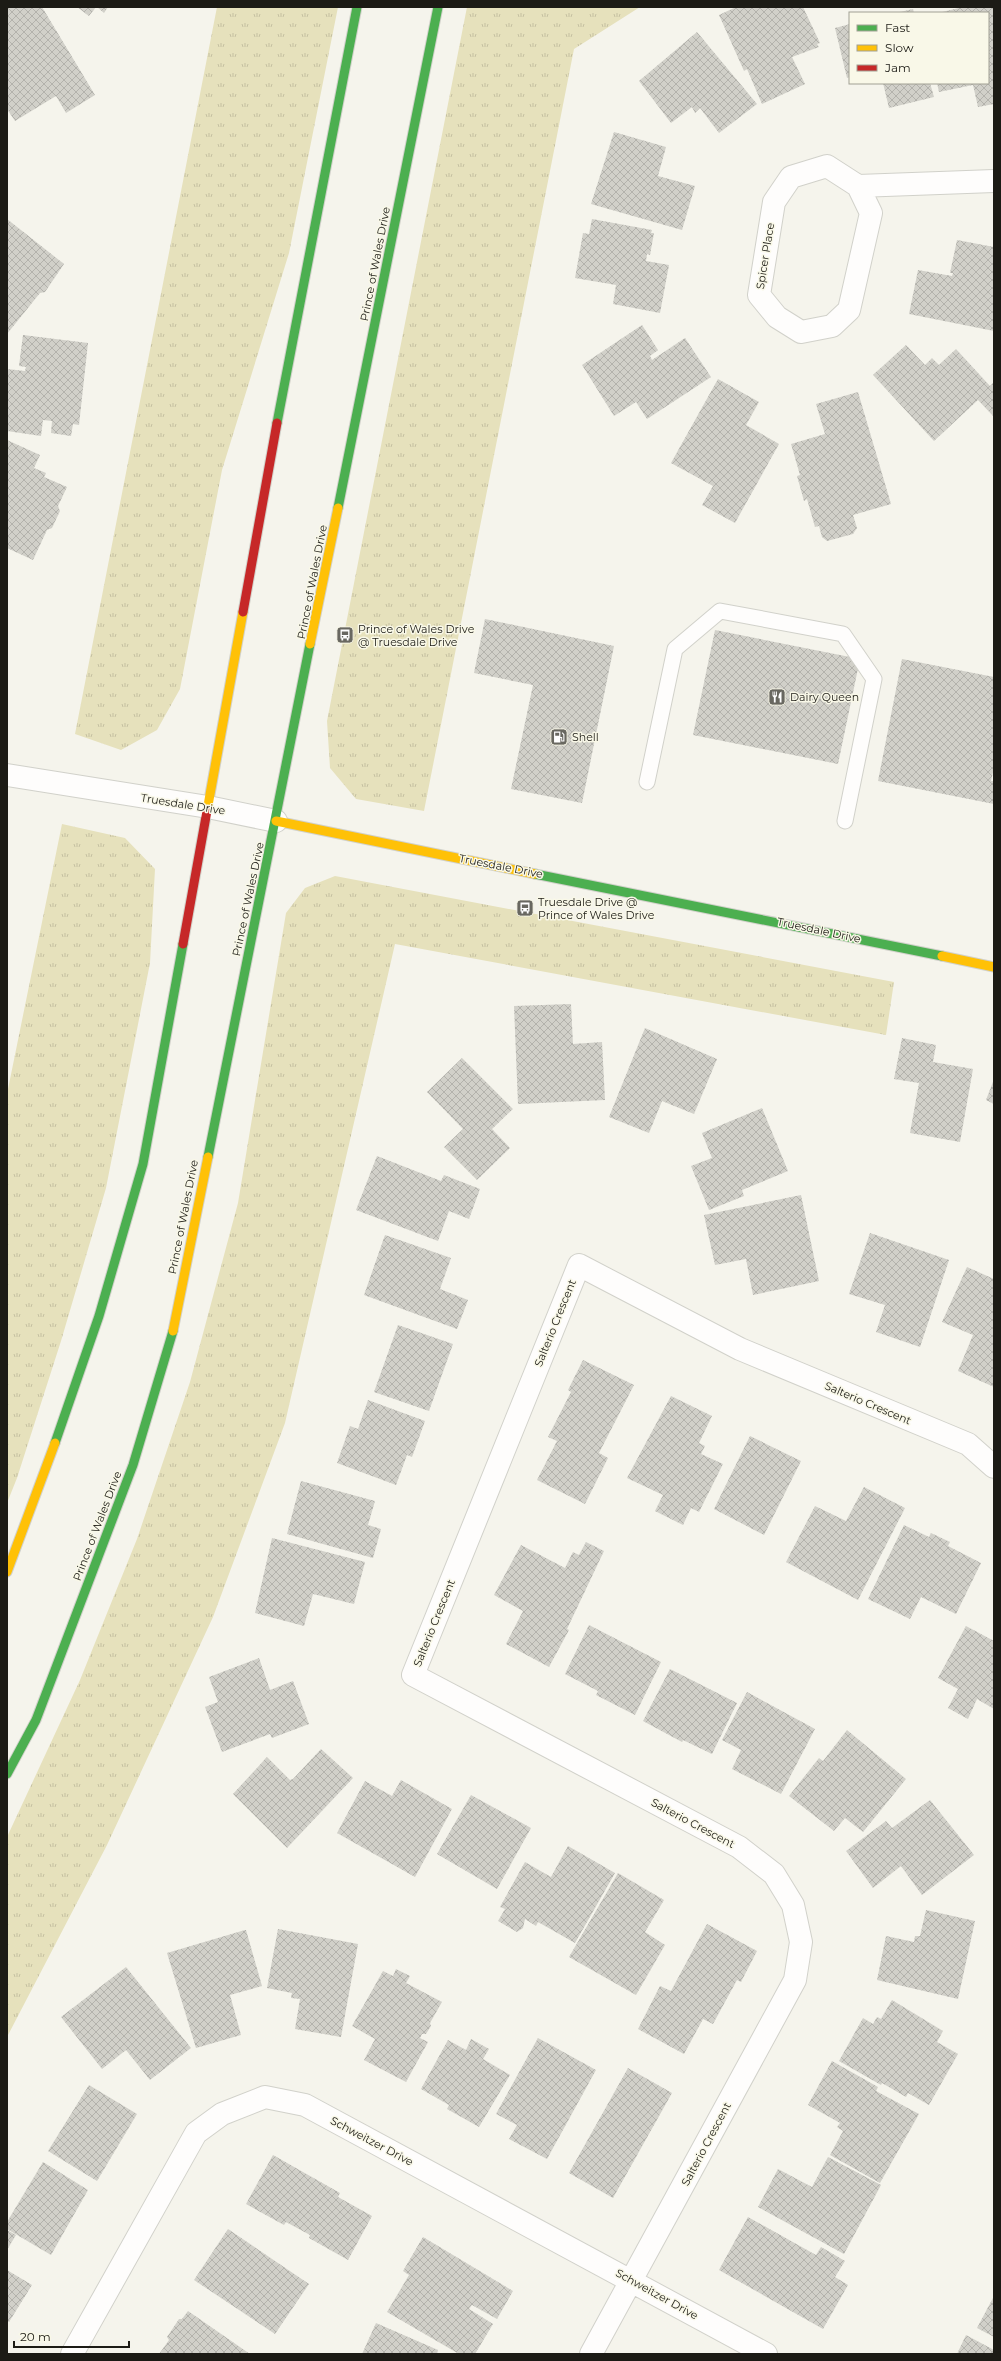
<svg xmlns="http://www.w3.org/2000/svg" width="1001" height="2361" font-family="Montserrat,sans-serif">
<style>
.grass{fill:url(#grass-tufts)}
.building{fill:url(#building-cross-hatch)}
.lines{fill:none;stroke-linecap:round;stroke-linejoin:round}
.lane-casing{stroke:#d1d1ca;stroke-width:17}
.street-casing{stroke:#d1d1ca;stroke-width:24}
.fast-casing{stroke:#d1d1ca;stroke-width:11}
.slow-casing{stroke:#d1d1ca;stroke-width:11}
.jam-casing{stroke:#d1d1ca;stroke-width:11}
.lane{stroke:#fefdfc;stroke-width:15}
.street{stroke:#fefdfc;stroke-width:22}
.fast{stroke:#4caf50;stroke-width:9}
.slow{stroke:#ffc107;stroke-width:9}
.jam{stroke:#c62828;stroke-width:9}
.labels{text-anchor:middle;stroke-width:3;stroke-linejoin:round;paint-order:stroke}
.street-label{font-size:11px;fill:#1c1b15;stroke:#f9f8e8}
.poi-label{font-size:11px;fill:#1c1b15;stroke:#f9f8e8;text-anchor:start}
</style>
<defs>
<pattern id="grass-tufts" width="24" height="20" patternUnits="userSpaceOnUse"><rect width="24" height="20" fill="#e6e1bc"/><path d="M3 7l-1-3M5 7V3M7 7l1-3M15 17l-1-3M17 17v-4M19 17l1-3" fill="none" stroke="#c5c0a1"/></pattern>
<pattern id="building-cross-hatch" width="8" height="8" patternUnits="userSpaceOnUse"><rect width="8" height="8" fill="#d1d0c9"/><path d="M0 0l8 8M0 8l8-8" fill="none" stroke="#b3b2ac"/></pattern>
</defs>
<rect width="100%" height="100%" fill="#f5f4ec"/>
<!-- grass -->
<path class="grass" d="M217 7H338L289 253 222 470 180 689 157 730 121 750 75 734Z
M467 7H640L574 49 424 811 356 799 330 768 327 721Z
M62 824 125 838 155 869 150 963 106 1188 61 1341 17 1478 7 1503V1094Z
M335 876 894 982 886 1035 395 944 285 1423 213 1617 107 1845 7 2037V1837L80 1680 137 1539 190 1382 238 1203 286 913 305 888Z"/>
<!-- building -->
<path class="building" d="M7 7H42L95 95 66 113 56 96 15 121 7 109Z
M77 7H96L89 16Z
M97 7H108L104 13Z
M736 7H803L820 43 817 44 819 47 792 57 805 84 762 104 747 69 744 71 719 15Z
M963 7H994V104L978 107 973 85 939 92 937 83H988V13H938Z
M913 9 914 13H900V12Z
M850 24V77L847 78 835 28Z
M697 32 757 104 719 133 700 108 695 113 692 107 671 123 639 81Z
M883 83H930L934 97 889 108Z
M614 132 666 147 658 176 695 186 682 230 591 204Z
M7 219 64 264 45 292 40 293 7 334Z
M592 219 652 230 651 233H654L650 255 647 254 646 261 669 265 660 313 613 304 616 285 575 278 583 233 589 234Z
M957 240 994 247V331L909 314 918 270 952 276 953 273H950Z
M642 325 658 350 650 356 652 360 685 338 711 377 647 419 636 402 614 416 582 365Z
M23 335 88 343 79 425 73 424 71 436 51 433 52 421 43 420 41 436 7 431V369L25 371 26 367 19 366Z
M906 345 925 365 932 358 939 365 956 349 990 386 994 382V417L978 400 934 441 873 375Z
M718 379 759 402 746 425 779 444 735 523 702 505 713 486 671 463Z
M858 392 891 504 853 515 857 528 853 534 827 541 822 537 819 526 815 527 807 499 804 501 797 476 800 475 791 444 825 434 816 404Z
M7 440 40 455 34 468 46 473 44 477 67 487 58 506 60 511 52 528 47 530 33 560 7 548Z
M485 619 614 646 582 803 511 789 533 685 474 673Z
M715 630 860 659 838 764 693 735Z
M902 659 994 677V768L991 781H994V804L878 781Z
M571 1004 573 1044 602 1042 605 1100 518 1104 514 1006Z
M645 1028 717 1059 694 1114 662 1101 649 1133 609 1117Z
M902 1038 936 1045 933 1062 973 1069 960 1142 910 1133 919 1083 894 1079Z
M462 1058 513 1109 492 1129 510 1148 477 1180 444 1147 463 1129 427 1092Z
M994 1079V1104L986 1100Z
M762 1108 788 1171 742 1190 744 1196 709 1210 691 1166 712 1158 702 1133Z
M377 1156 441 1181 444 1175 480 1189 469 1219 449 1211 438 1241 356 1210Z
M801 1195 819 1281 753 1295 746 1259 715 1265 704 1215Z
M870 1233 949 1260 920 1347 876 1332 885 1305 849 1294Z
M385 1235 451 1258 440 1289 468 1300 457 1329 364 1295Z
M967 1267 994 1279V1387L958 1371 973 1335 942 1322Z
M398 1325 453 1344 429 1411 374 1392Z
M583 1360 634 1385 599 1453 608 1458 585 1504 537 1480 557 1441 548 1437 571 1392 568 1390Z
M671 1396 712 1416 699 1443 705 1446 701 1454 723 1464 699 1512 691 1508 683 1525 655 1511 663 1495 627 1478Z
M368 1400 425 1421 412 1457 407 1455 396 1485 337 1463 350 1426 358 1429Z
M750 1436 801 1461 764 1535 714 1509Z
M301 1481 375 1501 368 1525 381 1529 373 1558 287 1534Z
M864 1487 905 1508 858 1600 786 1562 815 1506 846 1521Z
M904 1525 929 1537 931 1533 950 1542 948 1546 981 1563 956 1614 921 1597 910 1619 868 1599Z
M272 1538 365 1562 354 1604 313 1594 304 1626 255 1613Z
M586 1542 604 1551 567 1629 569 1630 549 1667 506 1644 523 1611 494 1595 521 1545 565 1568 573 1552 579 1555Z
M589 1625 661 1662 635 1715 596 1695 598 1691 565 1674Z
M966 1626 994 1641V1709L977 1699 968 1719 948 1708 958 1689 938 1678Z
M259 1658 270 1690 293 1681 309 1724 272 1738 270 1734 222 1752 205 1707 218 1702 209 1677Z
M670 1669 737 1703 712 1754 683 1740 682 1742 643 1721Z
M747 1692 815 1729 781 1794 732 1769 741 1750 722 1740Z
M847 1730 906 1779 863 1832 845 1818 834 1831 789 1796 819 1758 823 1761Z
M321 1749 353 1778 287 1848 233 1794 267 1757 290 1780 293 1779Z
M401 1780 452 1809 415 1877 337 1833 365 1781 392 1796Z
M471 1795 531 1828 497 1889 437 1854Z
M930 1800 974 1855 922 1895 901 1866 873 1888 846 1851 886 1821 892 1828Z
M568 1846 615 1873 575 1943 538 1922 536 1926 525 1919 523 1928 517 1932 498 1921 505 1909 500 1907 525 1862 551 1877Z
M618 1873 664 1900 645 1932 665 1945 636 1995 569 1957Z
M926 1910 975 1921 958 1999 877 1980 886 1936 914 1942 915 1936H920Z
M707 1924 757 1951 741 1982 737 1980 713 2024 703 2019 684 2054 638 2029 660 1986 671 1991Z
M278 1929 358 1944 341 2037 295 2029 300 1999 291 1998 292 1993 267 1988Z
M245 1930H246L262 1986 230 1995 241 2035 196 2048 167 1953Z
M126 1967 191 2048 150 2080 126 2050 102 2069 61 2017Z
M396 1969 410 1976 406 1983 442 2002 430 2023 431 2026 426 2034H422L420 2038 428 2042 406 2082 364 2060 375 2039 352 2026 383 1971 393 1976Z
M892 2000 943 2031 937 2042 958 2054 929 2105 908 2093 906 2097 882 2083 881 2085 839 2061 863 2018 873 2024 877 2017 881 2019Z
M538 2038 596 2070 547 2159 509 2139 517 2125 496 2114Z
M471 2039 489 2049 483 2059 510 2075 479 2127 447 2109 449 2105 421 2089 448 2040 466 2050Z
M832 2061 878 2087 876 2091 919 2114 880 2183 830 2155 843 2131 837 2127 840 2123 808 2105Z
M628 2068 672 2093 613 2198 569 2173Z
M89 2085 137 2114 97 2181 48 2151Z
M273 2155 340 2193 338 2197 372 2216 348 2260 309 2238 310 2235 286 2222 284 2225 246 2204Z
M828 2157 881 2185 844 2254 758 2207 778 2169 812 2187Z
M43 2162 88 2190 51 2255 7 2229V2222Z
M748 2217 816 2255 821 2247 845 2261 835 2277 848 2285 823 2329 719 2270Z
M228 2229 309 2284 275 2334 194 2280Z
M7 2230 16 2235 7 2250Z
M423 2237 513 2291 497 2319 472 2305 469 2309 493 2324 475 2354H459L387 2312 409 2275 403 2271Z
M7 2270 32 2285 9 2322 7 2321Z
M994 2296V2337L977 2328Z
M188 2311 250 2354H159L169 2340 167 2337 179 2319H182Z
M376 2323 438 2350 437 2354H362Z
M966 2335 994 2350V2354H957Z"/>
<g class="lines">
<!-- lane casing -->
<g class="lane-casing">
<path id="lane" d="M647 782 675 649 720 611 843 634 874 679 845 821"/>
</g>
<!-- street casing -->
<g class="street-casing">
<path id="street" d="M858 186 871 213 849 310 832 326 801 332 777 317 759 295 774 202 791 177 827 166 858 186 994 181
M7 775 208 807 276 821
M72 2354 196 2133 222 2114 265 2097 305 2105 766 2354
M591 2354 795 1980 801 1942 793 1905 774 1874 739 1847 413 1675 579 1265 740 1349 968 1444 994 1467"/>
</g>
<!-- fast casing -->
<g class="fast-casing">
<path id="fast" d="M277 423 357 7
M338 508 438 7
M535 874 942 956
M208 1157 310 644
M55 1443 99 1316 143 1164 183 944
M7 1774 36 1720 133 1465 173 1331"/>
</g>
<!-- slow casing -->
<g class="slow-casing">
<path id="slow" d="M310 644 338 508
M207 811 243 612
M276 821 535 874
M942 956 994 967
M173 1331 208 1157
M7 1572 55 1443"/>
</g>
<!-- jam casing -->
<g class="jam-casing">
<path id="jam" d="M243 612 277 423
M183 944 207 811"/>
</g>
<!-- lane -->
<use href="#lane" class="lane"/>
<!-- street -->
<use href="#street" class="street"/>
<!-- fast -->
<use href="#fast" class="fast"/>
<!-- slow -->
<use href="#slow" class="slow"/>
<!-- jam -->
<use href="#jam" class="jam"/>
</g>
<!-- icons -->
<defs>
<g id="bus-square" transform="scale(0.9)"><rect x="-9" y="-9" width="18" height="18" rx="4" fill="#686760" stroke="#f9f8e8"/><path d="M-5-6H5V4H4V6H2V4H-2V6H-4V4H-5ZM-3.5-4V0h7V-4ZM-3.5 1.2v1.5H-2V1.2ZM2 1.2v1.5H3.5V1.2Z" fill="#fff"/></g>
<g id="restaurant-square" transform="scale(0.9)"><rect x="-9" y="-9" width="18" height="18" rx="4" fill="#686760" stroke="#f9f8e8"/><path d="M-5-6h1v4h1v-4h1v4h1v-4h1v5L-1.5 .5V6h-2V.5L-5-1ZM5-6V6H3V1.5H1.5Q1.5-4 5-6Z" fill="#fff"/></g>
<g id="fuel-square" transform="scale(0.9)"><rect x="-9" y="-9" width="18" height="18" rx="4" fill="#686760" stroke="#f9f8e8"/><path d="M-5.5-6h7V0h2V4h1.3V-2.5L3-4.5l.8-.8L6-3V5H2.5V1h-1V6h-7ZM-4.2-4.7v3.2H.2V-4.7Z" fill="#fff"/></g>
</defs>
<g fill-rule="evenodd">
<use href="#bus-square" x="345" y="635"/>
<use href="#restaurant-square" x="777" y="697"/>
<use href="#fuel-square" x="559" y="737"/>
<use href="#bus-square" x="525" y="908"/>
</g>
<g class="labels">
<!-- street labels -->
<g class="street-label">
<text transform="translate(765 256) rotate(-81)" y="4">Spicer Place</text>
<text transform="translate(375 264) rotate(-79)" y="4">Prince of Wales Drive</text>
<text transform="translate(312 582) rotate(-79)" y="4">Prince of Wales Drive</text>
<text transform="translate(183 804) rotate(9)" y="4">Truesdale Drive</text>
<text transform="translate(501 866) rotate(11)" y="4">Truesdale Drive</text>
<text transform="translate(248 899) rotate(-78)" y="4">Prince of Wales Drive</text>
<text transform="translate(819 930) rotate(12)" y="4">Truesdale Drive</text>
<text transform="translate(183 1217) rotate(-79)" y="4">Prince of Wales Drive</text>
<text transform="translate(555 1323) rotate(-68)" y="4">Salterio Crescent</text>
<text transform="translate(868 1403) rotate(23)" y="4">Salterio Crescent</text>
<text transform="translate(97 1526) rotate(-69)" y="4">Prince of Wales Drive</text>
<text transform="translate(434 1623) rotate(-68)" y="4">Salterio Crescent</text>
<text transform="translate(693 1823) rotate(28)" y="4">Salterio Crescent</text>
<text transform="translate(372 2141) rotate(28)" y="4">Schweitzer Drive</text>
<text transform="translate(706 2144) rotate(-62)" y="4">Salterio Crescent</text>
<text transform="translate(657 2294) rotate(29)" y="4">Schweitzer Drive</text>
</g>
<!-- poi labels -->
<g class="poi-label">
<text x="358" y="633">Prince of Wales Drive<tspan x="358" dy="13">@ Truesdale Drive</tspan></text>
<text x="790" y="701">Dairy Queen</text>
<text x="572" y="741">Shell</text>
<text x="538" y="906">Truesdale Drive @<tspan x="538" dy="13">Prince of Wales Drive</tspan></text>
</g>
</g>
<!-- border -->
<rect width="1001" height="2361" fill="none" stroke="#1c1b15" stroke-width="16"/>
<!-- legend -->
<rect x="849" y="12" width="140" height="72" fill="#f9f8e8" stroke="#a1a094"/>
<rect x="857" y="25" width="20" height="6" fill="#4caf50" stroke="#a1a094"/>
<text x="885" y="32" font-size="12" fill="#1c1b15">Fast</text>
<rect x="857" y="45" width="20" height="6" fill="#ffc107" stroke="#a1a094"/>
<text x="885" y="52" font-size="12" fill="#1c1b15">Slow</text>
<rect x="857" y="65" width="20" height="6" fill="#c62828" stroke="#a1a094"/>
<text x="885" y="72" font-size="12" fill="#1c1b15">Jam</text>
<!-- scale -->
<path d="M14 2341v6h115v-6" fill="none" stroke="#1c1b15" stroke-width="2"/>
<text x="20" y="2341" font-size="12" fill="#1c1b15" stroke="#f9f8e8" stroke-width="3" paint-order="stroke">20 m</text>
</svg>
